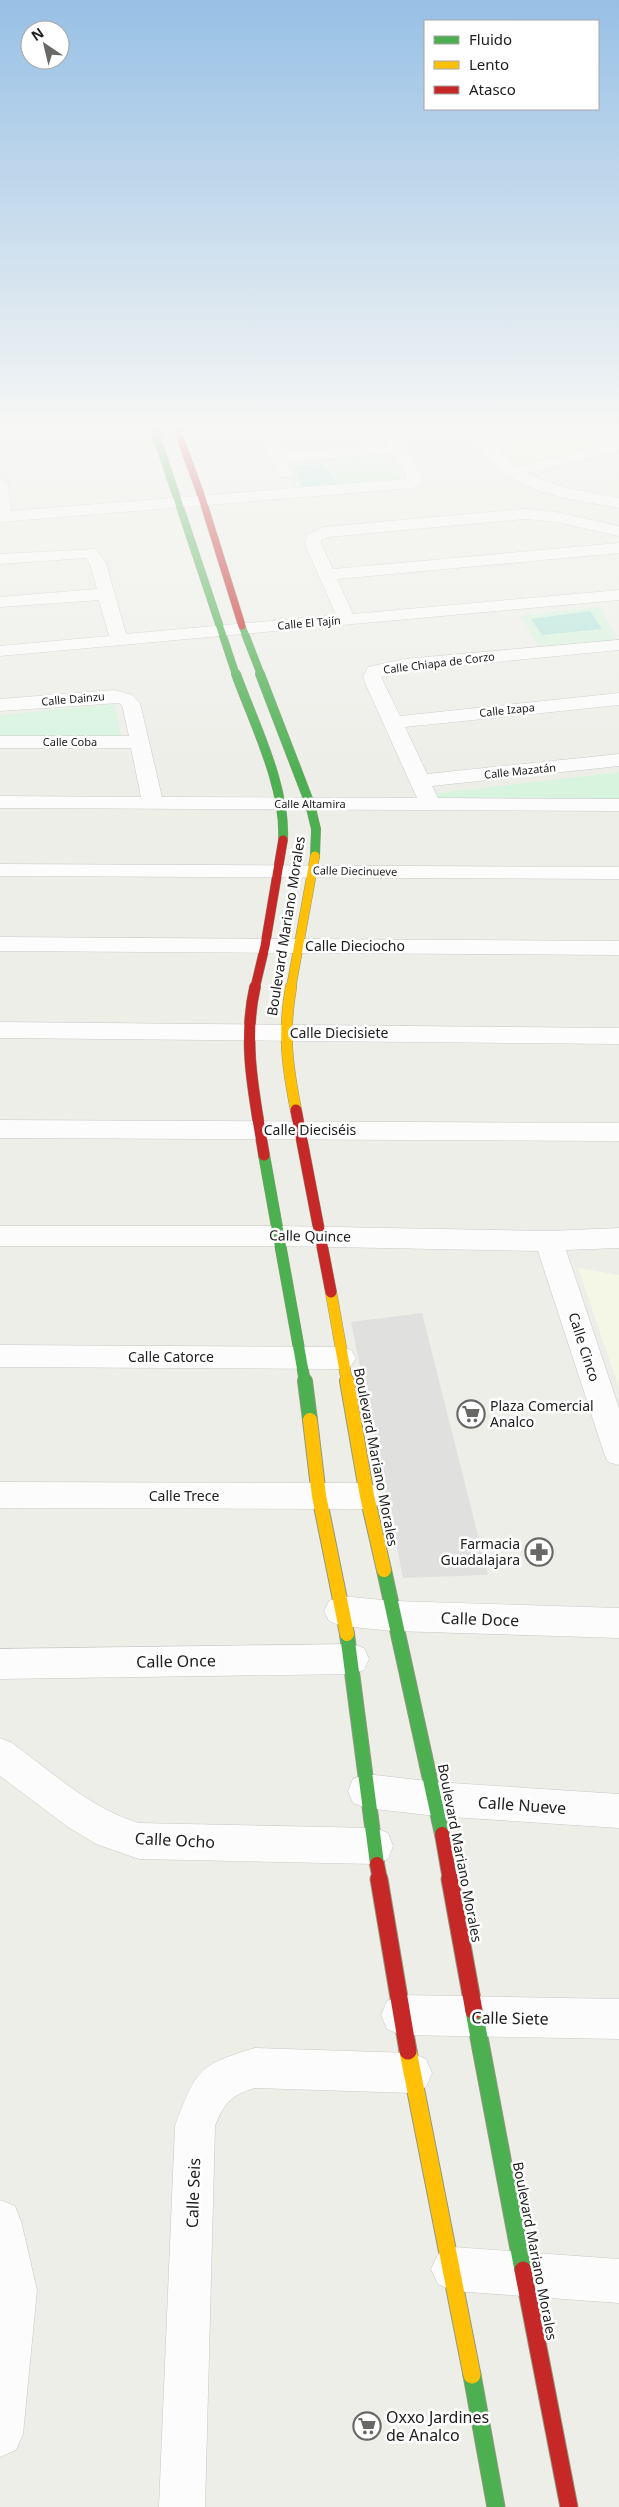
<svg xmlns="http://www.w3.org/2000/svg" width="619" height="2507" font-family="'Noto Sans',sans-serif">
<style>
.education{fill:#f4f7e5}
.park{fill:#d8f4df}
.pitch{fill:#b5e5db}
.parking{fill:#e0e0de}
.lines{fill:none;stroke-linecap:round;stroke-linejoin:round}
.street-casing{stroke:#c7c7c5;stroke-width:1}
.fast-far4-casing{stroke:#919980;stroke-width:8}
.fast-far3-casing{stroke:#919980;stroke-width:10}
.fast-far2-casing{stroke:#919980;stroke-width:12}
.fast-far1-casing{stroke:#919980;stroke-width:16}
.fast-casing{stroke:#919980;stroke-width:19}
.slow-far3-casing{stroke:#919980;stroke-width:10}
.slow-far2-casing{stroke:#919980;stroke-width:12}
.slow-far1-casing{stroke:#919980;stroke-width:16}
.slow-casing{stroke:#919980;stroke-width:19}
.jam-far4-casing{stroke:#919980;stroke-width:8}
.jam-far3-casing{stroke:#919980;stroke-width:10}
.jam-far2-casing{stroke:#919980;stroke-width:12}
.jam-far1-casing{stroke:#919980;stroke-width:16}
.jam-casing{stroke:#919980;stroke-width:19}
.street{fill:#fcfcfc;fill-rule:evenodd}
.fast-far4{stroke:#4caf50;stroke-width:7}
.fast-far3{stroke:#4caf50;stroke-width:9}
.fast-far2{stroke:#4caf50;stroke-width:11}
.fast-far1{stroke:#4caf50;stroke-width:14}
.fast{stroke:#4caf50;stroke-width:17}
.slow-far3{stroke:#ffc107;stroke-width:9}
.slow-far2{stroke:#ffc107;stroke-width:11}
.slow-far1{stroke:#ffc107;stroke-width:14}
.slow{stroke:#ffc107;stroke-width:17}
.jam-far4{stroke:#c62828;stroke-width:7}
.jam-far3{stroke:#c62828;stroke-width:9}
.jam-far2{stroke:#c62828;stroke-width:11}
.jam-far1{stroke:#c62828;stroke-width:14}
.jam{stroke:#c62828;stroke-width:17}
.labels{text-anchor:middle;stroke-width:5;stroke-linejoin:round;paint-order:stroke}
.far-street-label{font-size:11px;fill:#202020;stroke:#fff}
.street-label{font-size:14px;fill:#202020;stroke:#fff}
.poi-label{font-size:14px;fill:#202020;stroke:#fff;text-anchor:start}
.near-street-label{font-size:16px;fill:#202020;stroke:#fff}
.near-poi-label{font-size:16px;fill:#202020;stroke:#fff;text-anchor:start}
</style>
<rect width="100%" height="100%" fill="#eeeee9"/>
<!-- education -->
<path class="education" d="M489 426H619V442L518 464 513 461Z
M578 1268 619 1275V1388Z"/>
<!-- park -->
<path class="park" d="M388 456 405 482 295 491 286 464Z
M600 607 618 641 540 648 520 616Z
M114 704 122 739 0 738V715Z
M619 772V803L437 802 438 793Z"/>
<!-- pitch -->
<path class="pitch" d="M324 464 338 485 302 488 294 467Z
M590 611 602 629 542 635 531 619Z"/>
<!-- parking -->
<path class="parking" d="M422 1313 488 1575 403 1578 351 1322Z"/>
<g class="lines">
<!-- street casing -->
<g class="street-casing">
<path id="street" d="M260 426H274L275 436 283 453 388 444 377 426H391L422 475 421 483 413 488 0 522V478L8 483 11 511 406 479V475L393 453 287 462 293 474 290 477H280L261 436Z
M468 426H482L500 452 516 467 619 441V451L527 473 562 487 619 498V508C578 500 529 496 497 467 485 456 476 440 468 426Z
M525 509 556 512 619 526V536L556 522 525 519 328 537 321 540V544L333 569 619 543V553L337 579 353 614 619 590V600L0 656V646L109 636 99 600 0 607V597L97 589 90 564 86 558 0 564V554L96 549 106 563 126 634 336 615 305 544 307 535 324 527Z
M619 640V650L404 671 381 677 400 716 619 693V705L405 727 427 774 619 754V766L432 786 438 798 619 799V811L0 808V796L141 797 131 748H0V736H129L122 705 119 703 0 711V699L114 690 132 695 140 703 162 797 417 798 366 685 363 677 368 667 404 659Z
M0 864 619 867V879L0 876Z
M0 937 619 941V955L0 951Z
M0 1022 619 1028V1044L0 1038Z
M0 1120 619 1123V1141L0 1138Z
M0 1226H279L549 1231 619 1228V1248L566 1250 619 1408V1465L608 1462 604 1453 538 1251 279 1246H0Z
M0 1345 341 1347 351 1350 356 1358 351 1366 341 1369 0 1367Z
M0 1482 367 1483 378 1487 383 1496 378 1505 367 1509 0 1508Z
M341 1596 393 1601 619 1608V1638L393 1631 341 1626 329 1621 324 1611 329 1601Z
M352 1644 364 1648 369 1659 364 1670 352 1674 0 1679V1649Z
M0 1738 12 1743C52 1772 91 1809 139 1823L375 1828 388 1833 393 1846 388 1859 375 1864 139 1859 96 1844 68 1827 0 1776Z
M366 1774 436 1782 619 1794V1828L436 1816 366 1808 353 1803 348 1791 353 1779Z
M401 1995 619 1999V2039L401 2035 387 2029 381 2015 387 2001Z
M255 2048 412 2053 426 2059 432 2073 426 2087 412 2093 255 2088C231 2095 224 2103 215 2126L205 2507H159L175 2126C196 2071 197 2065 255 2048Z
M0 2200 15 2206 21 2221 37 2290 23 2434 16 2450 0 2457Z
M453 2247 619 2259V2303L453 2291 438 2284 431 2269 438 2254Z"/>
</g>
<!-- fast-far4 casing -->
<g class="fast-far4-casing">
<path id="fast-far4" d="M153 426 236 675
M242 626 261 675"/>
</g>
<!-- fast-far3 casing -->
<g class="fast-far3-casing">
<path id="fast-far3" d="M236 674C254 724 286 786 283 840
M260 674 310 804 316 829 315 856"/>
</g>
<!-- fast-far2 casing -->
<g class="fast-far2-casing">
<path id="fast-far2" d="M264 1155 305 1382"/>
</g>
<!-- fast-far1 casing -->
<g class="fast-far1-casing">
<path id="fast-far1" d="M305 1381 310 1420
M384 1570 442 1834
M347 1634 377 1864"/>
</g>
<!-- fast casing -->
<g class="fast-casing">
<path id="fast" d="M474 2011 523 2270
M472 2375 496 2507"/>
</g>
<!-- slow-far3 casing -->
<g class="slow-far3-casing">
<path id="slow-far3" d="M291 988 315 856"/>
</g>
<!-- slow-far2 casing -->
<g class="slow-far2-casing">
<path id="slow-far2" d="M291 987C283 1032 287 1065 296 1110
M331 1292 347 1382"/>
</g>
<!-- slow-far1 casing -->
<g class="slow-far1-casing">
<path id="slow-far1" d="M347 1381 367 1496 384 1570
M310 1420 319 1496 347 1634"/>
</g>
<!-- slow casing -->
<g class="slow-casing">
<path id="slow" d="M408 2051 472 2375"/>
</g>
<!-- jam-far4 casing -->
<g class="jam-far4-casing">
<path id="jam-far4" d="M176 426 203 501 242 626"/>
</g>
<!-- jam-far3 casing -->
<g class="jam-far3-casing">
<path id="jam-far3" d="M255 988 265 946 283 840"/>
</g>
<!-- jam-far2 casing -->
<g class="jam-far2-casing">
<path id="jam-far2" d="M255 987C242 1043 255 1099 264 1155
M296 1110 331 1292"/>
</g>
<!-- jam-far1 casing -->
<g class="jam-far1-casing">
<path id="jam-far1" d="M442 1834 450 1880
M377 1864 380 1880"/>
</g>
<!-- jam casing -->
<g class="jam-casing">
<path id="jam" d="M379 1879 408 2051
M450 1879 474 2011
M523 2270 569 2507"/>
</g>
<!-- street -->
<use href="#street" class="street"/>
<!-- fast-far4 -->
<use href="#fast-far4" class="fast-far4"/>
<!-- fast-far3 -->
<use href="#fast-far3" class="fast-far3"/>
<!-- fast-far2 -->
<use href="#fast-far2" class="fast-far2"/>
<!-- fast-far1 -->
<use href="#fast-far1" class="fast-far1"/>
<!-- fast -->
<use href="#fast" class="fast"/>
<!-- slow-far3 -->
<use href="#slow-far3" class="slow-far3"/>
<!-- slow-far2 -->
<use href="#slow-far2" class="slow-far2"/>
<!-- slow-far1 -->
<use href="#slow-far1" class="slow-far1"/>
<!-- slow -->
<use href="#slow" class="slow"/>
<!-- jam-far4 -->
<use href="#jam-far4" class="jam-far4"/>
<!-- jam-far3 -->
<use href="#jam-far3" class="jam-far3"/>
<!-- jam-far2 -->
<use href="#jam-far2" class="jam-far2"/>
<!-- jam-far1 -->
<use href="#jam-far1" class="jam-far1"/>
<!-- jam -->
<use href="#jam" class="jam"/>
</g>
<!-- sky -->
<linearGradient id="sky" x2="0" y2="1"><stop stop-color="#97c0e5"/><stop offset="0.55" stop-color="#f7f7f5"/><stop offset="1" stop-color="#f7f7f5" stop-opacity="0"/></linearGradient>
<rect width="619" height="777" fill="url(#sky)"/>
<!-- icons -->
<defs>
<g id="supermarket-ring" transform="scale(1.4375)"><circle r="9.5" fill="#fff" stroke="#686866" stroke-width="1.5"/><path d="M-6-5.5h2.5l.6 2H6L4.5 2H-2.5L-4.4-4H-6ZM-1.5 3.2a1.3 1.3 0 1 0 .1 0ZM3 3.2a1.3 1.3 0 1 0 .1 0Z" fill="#686866"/></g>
<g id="pharmacy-ring" transform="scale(1.4375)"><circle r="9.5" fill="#fff" stroke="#686866" stroke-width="1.5"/><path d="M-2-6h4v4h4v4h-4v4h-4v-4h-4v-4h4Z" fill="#686866"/></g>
</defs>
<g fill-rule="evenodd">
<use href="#supermarket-ring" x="471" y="1414"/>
<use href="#pharmacy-ring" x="539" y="1552"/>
<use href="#supermarket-ring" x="367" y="2426"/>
</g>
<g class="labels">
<!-- far-street labels -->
<g class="far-street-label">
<text transform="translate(309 623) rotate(-5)" y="4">Calle El Tajín</text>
<text transform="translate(439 663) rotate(-7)" y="4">Calle Chiapa de Corzo</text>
<text transform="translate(73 699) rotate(-5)" y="4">Calle Dainzu</text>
<text transform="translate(507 710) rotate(-6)" y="4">Calle Izapa</text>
<text x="70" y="746">Calle Coba</text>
<text transform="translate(520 771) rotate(-6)" y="4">Calle Mazatán</text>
<text x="310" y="808">Calle Altamira</text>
<text transform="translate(355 871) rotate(1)" y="4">Calle Diecinueve</text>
</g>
<!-- street labels -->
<g class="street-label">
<text transform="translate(286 926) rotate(-81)" y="5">Boulevard Mariano Morales</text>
<text x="355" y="951">Calle Dieciocho</text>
<text x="339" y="1038">Calle Diecisiete</text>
<text x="310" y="1135">Calle Dieciséis</text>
<text transform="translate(310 1236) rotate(1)" y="5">Calle Quince</text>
<text transform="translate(584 1347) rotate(72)" y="5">Calle Cinco</text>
<text x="171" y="1362">Calle Catorce</text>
<text transform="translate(376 1457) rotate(79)" y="5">Boulevard Mariano Morales</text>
<text x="184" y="1501">Calle Trece</text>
<text transform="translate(460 1853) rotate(79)" y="5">Boulevard Mariano Morales</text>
<text transform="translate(535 2251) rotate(79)" y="5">Boulevard Mariano Morales</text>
</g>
<!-- poi labels -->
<g class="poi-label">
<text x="490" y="1411">Plaza Comercial<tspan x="490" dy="16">Analco</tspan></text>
<text x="520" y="1549" text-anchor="end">Farmacia<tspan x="520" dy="16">Guadalajara</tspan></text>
</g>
<!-- near-street labels -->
<g class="near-street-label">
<text transform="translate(480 1619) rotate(2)" y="6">Calle Doce</text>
<text transform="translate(176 1661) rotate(-1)" y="6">Calle Once</text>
<text transform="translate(522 1805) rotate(4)" y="6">Calle Nueve</text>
<text transform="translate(175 1840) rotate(3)" y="6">Calle Ocho</text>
<text transform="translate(510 2018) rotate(1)" y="6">Calle Siete</text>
<text transform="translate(193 2193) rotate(-88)" y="6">Calle Seis</text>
</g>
<!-- near-poi labels -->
<g class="near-poi-label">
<text x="386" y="2423">Oxxo Jardines<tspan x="386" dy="18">de Analco</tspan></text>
</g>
</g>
<!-- legend -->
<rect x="424" y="20" width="175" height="90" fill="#ffffff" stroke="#a6a6a6"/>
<rect x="434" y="36" width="25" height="8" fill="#4caf50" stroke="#a6a6a6"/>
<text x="469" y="45" font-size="15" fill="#202020">Fluido</text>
<rect x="434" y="61" width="25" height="8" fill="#ffc107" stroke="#a6a6a6"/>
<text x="469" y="70" font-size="15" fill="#202020">Lento</text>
<rect x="434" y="86" width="25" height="8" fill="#c62828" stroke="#a6a6a6"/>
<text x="469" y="95" font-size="15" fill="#202020">Atasco</text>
<!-- north arrow -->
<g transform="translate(45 45) rotate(325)"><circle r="24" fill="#ffffff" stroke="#a6a6a6"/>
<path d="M0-4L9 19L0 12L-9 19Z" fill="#686866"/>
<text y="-8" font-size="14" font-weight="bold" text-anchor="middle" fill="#202020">N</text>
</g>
</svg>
